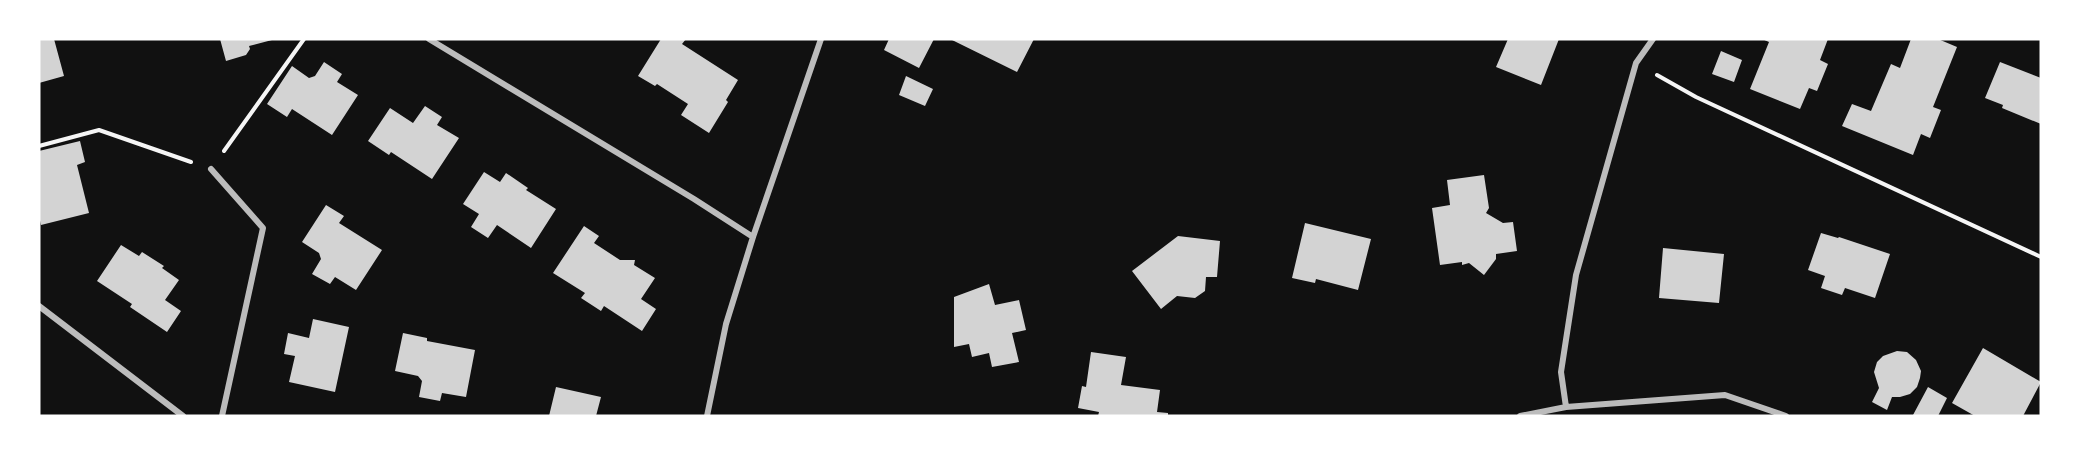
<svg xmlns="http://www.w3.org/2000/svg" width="2080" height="455" font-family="'Nunito Sans',sans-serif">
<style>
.building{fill:#d3d3d3}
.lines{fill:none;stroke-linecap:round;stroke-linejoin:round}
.path{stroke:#f5f5f5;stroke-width:4}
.minor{stroke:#bcbcbc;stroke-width:6}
</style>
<rect width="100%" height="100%" fill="#111"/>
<!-- building -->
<path class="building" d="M39 39H54L64 76 39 83Z
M220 39H272V40L249 46 250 49 246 55 226 61Z
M661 39H686L682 44 738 80 726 100 728 102 709 133 681 115 688 104 657 84 655 86 638 76Z
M889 39H934L919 68 884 50Z
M950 39H1034L1017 72Z
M1508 39H1559L1541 85 1496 67Z
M1762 39H1828L1820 60 1828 64 1817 91 1809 88 1800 109 1750 89 1769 42Z
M1911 39H1938L1957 47 1933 107 1941 110 1930 138 1921 134 1913 155 1842 126 1852 104 1871 111 1891 64 1900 68Z
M1721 51 1742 60 1734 82 1712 74Z
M324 62 342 74 337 82 358 95 332 135 292 109 287 117 267 104 292 66 309 78 315 76Z
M2000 62 2041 78V124L2002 108 2003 105 1985 98Z
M906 76 933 89 925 106 899 95Z
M425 106 442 117 437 125 459 138 432 179 391 152 389 155 368 141 390 108 413 123Z
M80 141 85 162 77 165 89 213 41 225 39 216V151Z
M484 172 500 182 506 173 528 188 526 190 556 209 531 248 497 225 488 238 471 227 479 214 463 204Z
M1484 175 1489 208 1486 213 1503 223 1513 222 1517 251 1496 254V259L1484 275 1469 263 1462 265V262L1440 265 1432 208 1450 205 1447 180Z
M326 205 344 216 339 223 382 250 356 290 335 277 330 284 312 274 321 259 319 253 302 242Z
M1305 223 1371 239 1358 290 1316 279 1315 283 1292 278Z
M584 226 599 236 594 243 620 260H635L634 265 655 278 641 299 656 309 642 331 604 306 601 311 581 298 585 293 553 273Z
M1821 233 1838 238 1839 237 1890 254 1875 298 1845 288 1842 295 1821 288 1825 276 1808 270Z
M1178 236 1220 241 1217 277H1206L1205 291 1195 298 1177 296 1161 309 1132 271Z
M121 245 139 256 142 252 164 266 162 268 179 280 165 300 181 311 167 332 130 307 132 304 97 281Z
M1663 248 1724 254 1719 303 1659 298Z
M989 284 995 305 1019 300 1026 330 1012 333 1019 362 992 367 989 353 972 357 969 344 954 347V297Z
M313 319 349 327 335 392 289 382 295 356 284 354 288 333 309 338Z
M403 333 427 338V341L475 350 466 397 442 393 440 401 419 397 422 381 418 376 395 371Z
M1983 348 2041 382 2023 416H1975L1952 403Z
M1897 351 1907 352 1916 360 1921 371 1920 378 1917 387 1910 394 1900 397H1892L1887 410 1872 402 1879 388 1874 372 1877 362 1883 356Z
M1091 352 1126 357 1121 385 1160 390 1157 412 1168 413V416H1098L1099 412 1078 408 1082 386 1086 387Z
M556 387 601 397 596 416H549Z
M1928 387 1947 398 1938 416H1914L1913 415Z"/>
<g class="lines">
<!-- path -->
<path class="path" d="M1657 75 1696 97 2041 257
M39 146 99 130 191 162
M224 151 304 39"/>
<!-- minor -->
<path class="minor" d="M429 39 694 199 753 237
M211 169 263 228 222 416
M39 306 183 416
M1566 407 1561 372 1576 275 1636 63 1653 39
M707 416 726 324 753 237 821 39
M1520 416 1566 407 1725 395 1786 416"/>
</g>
<!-- border -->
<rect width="2080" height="455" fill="none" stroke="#ffffff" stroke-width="81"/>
</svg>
